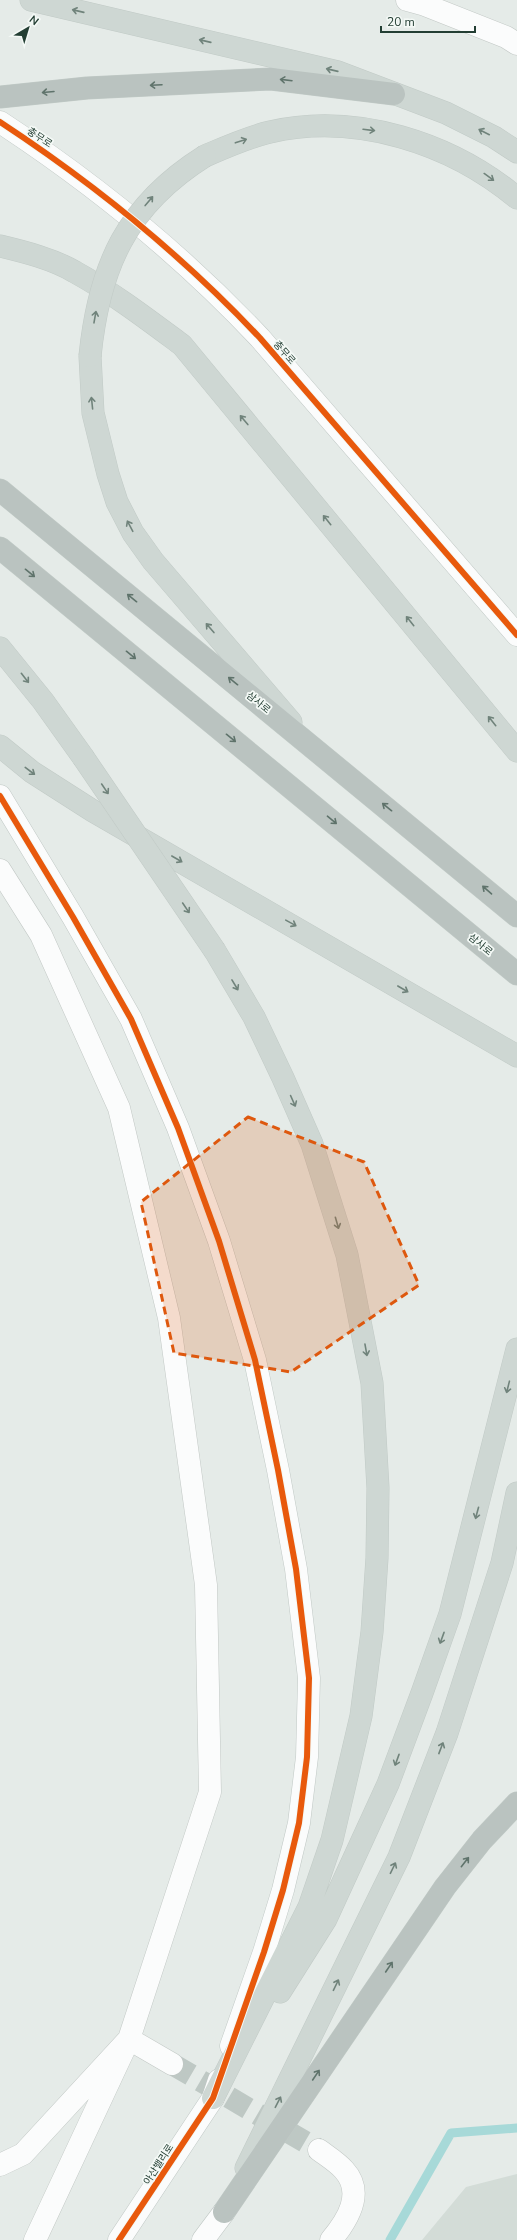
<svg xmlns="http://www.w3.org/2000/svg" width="517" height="2240" font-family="'Nunito Sans','Noto Sans KR',sans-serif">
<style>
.built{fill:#d3dcd7}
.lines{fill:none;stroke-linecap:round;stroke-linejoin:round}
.stream{stroke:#a7d9d8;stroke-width:9}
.street-tunnel{stroke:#bec8c4;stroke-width:22;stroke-dasharray:22 11;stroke-linecap:butt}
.street-casing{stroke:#c2c8c5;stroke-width:23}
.secondary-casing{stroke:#c0c8c5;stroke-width:23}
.primary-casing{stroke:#c1cac6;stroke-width:23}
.highway-casing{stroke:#c1cac6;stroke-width:23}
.street{stroke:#fbfcfc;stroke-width:22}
.secondary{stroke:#fbfcfc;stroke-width:22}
.primary{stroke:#ced7d3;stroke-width:22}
.highway{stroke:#bac3c0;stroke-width:22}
.primary-bridge-casing{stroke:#c1cac6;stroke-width:23;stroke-linecap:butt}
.primary-bridge{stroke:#ced7d3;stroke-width:22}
.cycleway-casing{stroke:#f4f9f6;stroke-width:8}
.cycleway{stroke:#e8590c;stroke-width:6}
.oneway{stroke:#70837b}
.oneway2{stroke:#5f736b}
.marked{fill:#de580e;fill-opacity:0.2;stroke:#de580e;stroke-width:3;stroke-dasharray:8 5;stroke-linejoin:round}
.labels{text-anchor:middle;stroke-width:3.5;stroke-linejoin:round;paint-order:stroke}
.street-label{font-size:10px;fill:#233e33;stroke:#f4f9f6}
</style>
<rect width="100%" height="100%" fill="#e5ebe8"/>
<!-- built -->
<path class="built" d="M517 2174V2240H422L466 2187Z"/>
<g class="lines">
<!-- stream -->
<path class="stream" d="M390 2240 451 2133 517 2128"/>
<!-- street-tunnel -->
<path class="street-tunnel" d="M172 2064 319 2150"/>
<!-- street casing -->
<g class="street-casing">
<path id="street" d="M407 0 425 5 506 37 517 44
M0 870 41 935 119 1108 169 1318 206 1585 210 1792 129 2039 23 2154 0 2165
M319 2150C327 2156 337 2162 344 2170 365 2193 347 2221 331 2240
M35 2240 129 2039 172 2064"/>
</g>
<!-- secondary casing -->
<g class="secondary-casing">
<path id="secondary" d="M0 122C96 185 182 255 260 338L517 635
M0 796 73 917 131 1019 178 1128 219 1241 255 1360 278 1470 296 1569 309 1678 307 1757 299 1823 283 1890 264 1952 231 2046
M119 2240 213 2098 219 2080
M203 2240 224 2212"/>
</g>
<!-- primary casing -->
<g class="primary-casing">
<path id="primary" d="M31 0 338 72 446 113 494 137 517 152
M205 156C226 147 248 137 270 132 356 112 451 143 517 198
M0 246C25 252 53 259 75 272 113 293 147 319 182 345L517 751
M90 356 93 413 108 474 117 502 133 533 153 561 291 722
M0 648 43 701 83 757
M0 746 32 772 93 811 517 1056
M280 1992 326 1919 388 1784 422 1693 450 1614 517 1349
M213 2098 309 1907 332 1840 361 1716 372 1632 377 1558 378 1488 372 1383 347 1255 329 1198 312 1144 283 1078 254 1017 215 951
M246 2168 399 1857 447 1733 502 1563 517 1493"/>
</g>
<!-- highway casing -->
<g class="highway-casing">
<path id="highway" d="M0 97 87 88 271 79 394 94
M0 490 517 916
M0 548 517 974
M224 2212 445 1887 482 1840 517 1803"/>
</g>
<!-- street -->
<use href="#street" class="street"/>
<!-- secondary -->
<use href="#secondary" class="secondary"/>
<!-- primary -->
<use href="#primary" class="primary"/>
<!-- highway -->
<use href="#highway" class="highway"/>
<!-- primary-bridge casing -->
<g class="primary-bridge-casing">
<path id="primary-bridge" d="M90 356C99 266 127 205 205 156
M83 757 215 951"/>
</g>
<!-- primary-bridge -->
<use href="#primary-bridge" class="primary-bridge"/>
<!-- cycleway casing -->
<g class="cycleway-casing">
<path id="cycleway" d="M0 122C96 185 182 255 260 338L517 635
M0 796 73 917 131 1019 178 1128 219 1241 255 1360 278 1470 296 1569 309 1678 307 1757 299 1823 283 1890 264 1952 213 2098 119 2240"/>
</g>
<!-- cycleway -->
<use href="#cycleway" class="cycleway"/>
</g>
<!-- one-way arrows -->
<defs><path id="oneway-shaft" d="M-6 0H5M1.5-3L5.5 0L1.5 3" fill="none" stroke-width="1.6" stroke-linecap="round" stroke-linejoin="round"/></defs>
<g class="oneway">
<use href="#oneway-shaft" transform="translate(78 11) rotate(-167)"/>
<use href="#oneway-shaft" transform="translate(205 41) rotate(-167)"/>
<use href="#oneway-shaft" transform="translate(332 70) rotate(-167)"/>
<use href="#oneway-shaft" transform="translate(369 130) rotate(7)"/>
<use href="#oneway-shaft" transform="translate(484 132) rotate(-153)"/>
<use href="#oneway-shaft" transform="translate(241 141) rotate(-18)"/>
<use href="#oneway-shaft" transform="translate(489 177) rotate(36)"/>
<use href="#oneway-shaft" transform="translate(149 201) rotate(-50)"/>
<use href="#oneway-shaft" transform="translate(95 317) rotate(-80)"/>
<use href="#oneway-shaft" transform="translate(92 403) rotate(-96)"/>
<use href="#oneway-shaft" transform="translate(244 420) rotate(-130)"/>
<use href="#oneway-shaft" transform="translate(327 520) rotate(-129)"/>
<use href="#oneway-shaft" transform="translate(130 526) rotate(-118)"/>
<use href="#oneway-shaft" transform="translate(410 621) rotate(-129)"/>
<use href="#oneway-shaft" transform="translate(210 628) rotate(-131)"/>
<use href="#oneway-shaft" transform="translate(25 678) rotate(52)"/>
<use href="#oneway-shaft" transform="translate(492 721) rotate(-129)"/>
<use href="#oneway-shaft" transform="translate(30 771) rotate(37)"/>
<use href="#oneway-shaft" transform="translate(105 789) rotate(56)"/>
<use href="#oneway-shaft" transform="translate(177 859) rotate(30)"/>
<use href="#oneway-shaft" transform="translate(186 908) rotate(56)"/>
<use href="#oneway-shaft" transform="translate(291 923) rotate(29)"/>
<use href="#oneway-shaft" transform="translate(235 985) rotate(59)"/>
<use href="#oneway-shaft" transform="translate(403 989) rotate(30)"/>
<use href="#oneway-shaft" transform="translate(293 1101) rotate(66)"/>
<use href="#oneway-shaft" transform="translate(337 1223) rotate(74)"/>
<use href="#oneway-shaft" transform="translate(366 1350) rotate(80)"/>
<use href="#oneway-shaft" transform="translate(508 1387) rotate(104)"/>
<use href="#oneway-shaft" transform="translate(477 1513) rotate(105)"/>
<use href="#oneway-shaft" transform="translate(442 1638) rotate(110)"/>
<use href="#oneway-shaft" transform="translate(441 1748) rotate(-69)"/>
<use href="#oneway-shaft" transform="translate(397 1760) rotate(110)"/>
<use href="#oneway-shaft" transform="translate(393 1868) rotate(-64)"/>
<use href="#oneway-shaft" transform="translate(336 1985) rotate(-64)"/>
<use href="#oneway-shaft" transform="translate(278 2102) rotate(-63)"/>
</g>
<g class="oneway2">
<use href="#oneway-shaft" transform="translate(286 80) rotate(-173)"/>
<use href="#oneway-shaft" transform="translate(156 85) rotate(177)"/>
<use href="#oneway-shaft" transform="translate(48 92) rotate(175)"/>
<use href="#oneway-shaft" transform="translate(30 573) rotate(39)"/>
<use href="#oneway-shaft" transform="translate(132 598) rotate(-141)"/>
<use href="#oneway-shaft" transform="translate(131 655) rotate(39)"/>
<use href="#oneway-shaft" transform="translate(233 681) rotate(-141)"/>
<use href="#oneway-shaft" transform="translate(231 738) rotate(39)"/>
<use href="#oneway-shaft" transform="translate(387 807) rotate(-141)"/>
<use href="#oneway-shaft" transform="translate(332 820) rotate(40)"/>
<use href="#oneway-shaft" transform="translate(487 890) rotate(-139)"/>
<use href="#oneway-shaft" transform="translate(465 1862) rotate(-52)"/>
<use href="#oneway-shaft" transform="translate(389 1967) rotate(-56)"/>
<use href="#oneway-shaft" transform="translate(316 2075) rotate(-56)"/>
</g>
<!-- marked area -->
<path class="marked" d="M248 1117 364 1162 419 1285 291 1372 174 1353 141 1202Z"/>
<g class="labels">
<!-- street labels -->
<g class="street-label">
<text transform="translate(40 137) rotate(33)" y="4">충무로</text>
<text transform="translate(285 352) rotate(49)" y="4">충무로</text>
<text transform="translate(259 702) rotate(39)" y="4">삼사로</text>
<text transform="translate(481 944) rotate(40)" y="4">삼사로</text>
<text transform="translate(158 2164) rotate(-57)" y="4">아산밸리로</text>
</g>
</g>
<!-- north arrow -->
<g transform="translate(28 28) rotate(38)" stroke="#f4f9f6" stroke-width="3" paint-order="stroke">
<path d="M0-3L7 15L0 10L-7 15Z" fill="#233e33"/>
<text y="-6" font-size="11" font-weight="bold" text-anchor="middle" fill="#233e33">N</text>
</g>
<!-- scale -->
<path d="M381 26v6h94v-6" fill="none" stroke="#233e33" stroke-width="2"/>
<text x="387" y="26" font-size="12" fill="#233e33" stroke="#f4f9f6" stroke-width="3" paint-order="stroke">20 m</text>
</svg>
